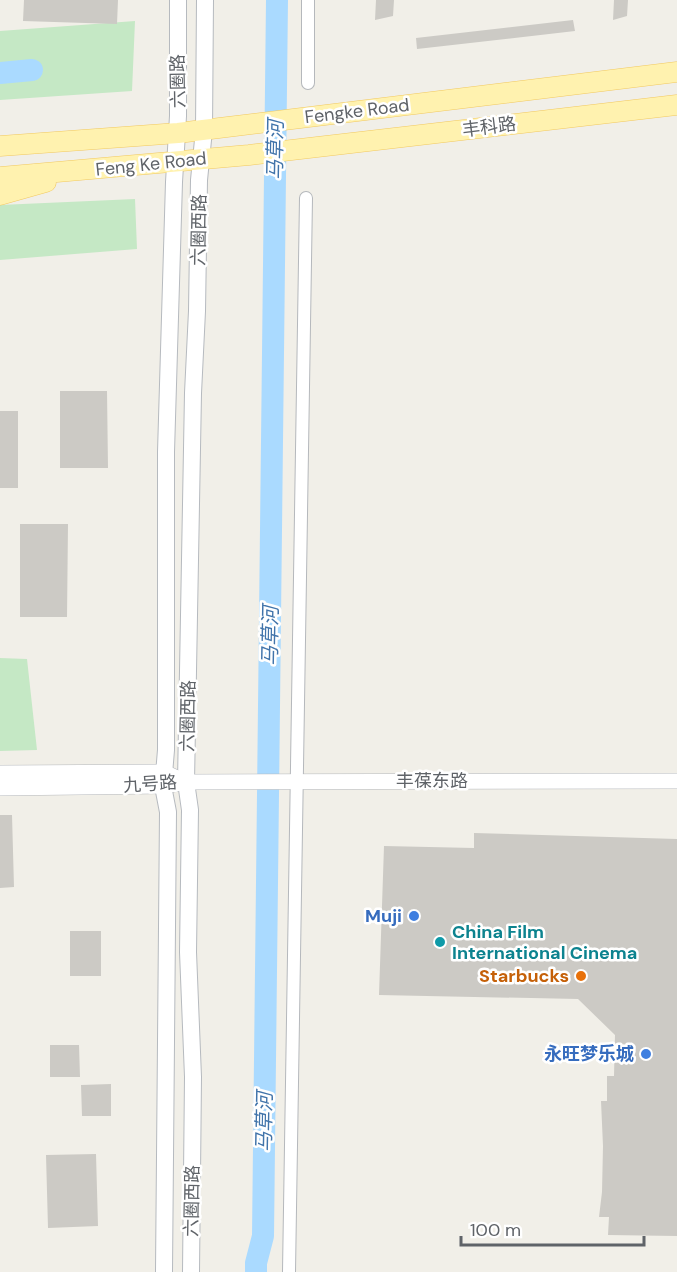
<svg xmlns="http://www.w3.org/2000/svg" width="677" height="1272" font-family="'DM Sans','Noto Sans SC',sans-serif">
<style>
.green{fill:#c5e8c5}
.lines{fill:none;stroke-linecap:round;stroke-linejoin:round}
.river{stroke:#aadaff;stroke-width:22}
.building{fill:#cccac5}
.minor-casing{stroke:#b5b8bc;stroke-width:14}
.tertiary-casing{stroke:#b5b8bc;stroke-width:16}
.secondary-casing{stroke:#b6babf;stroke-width:18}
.primary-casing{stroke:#f2c960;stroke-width:21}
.minor{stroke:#fff;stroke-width:12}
.tertiary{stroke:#fff;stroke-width:15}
.secondary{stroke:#fff;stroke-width:16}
.primary{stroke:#fff2af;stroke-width:20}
.shop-dot{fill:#3f7fe0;stroke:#fff;stroke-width:2}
.culture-dot{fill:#0f9aa8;stroke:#fff;stroke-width:2}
.food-dot{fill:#e8710a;stroke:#fff;stroke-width:2}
.labels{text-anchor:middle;stroke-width:5;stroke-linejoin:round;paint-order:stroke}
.street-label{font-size:18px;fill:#5f6368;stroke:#fff}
.shop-label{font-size:18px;font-weight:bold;fill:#366cbe;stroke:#fff;text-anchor:end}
.culture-label{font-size:18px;font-weight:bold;fill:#0d838f;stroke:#fff;text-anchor:start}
.food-label{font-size:18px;font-weight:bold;fill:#c56008;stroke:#fff;text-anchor:end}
.water-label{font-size:20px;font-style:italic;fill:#4174aa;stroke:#fff}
</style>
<rect width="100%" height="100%" fill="#f1efe8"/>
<!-- green -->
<path class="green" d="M135 21 132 91 0 100V31Z
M135 199 137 249 0 260V205Z
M0 658 27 659 37 750 0 751Z"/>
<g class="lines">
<!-- river -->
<path class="river" d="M0 73 32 70
M256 1272V1263L263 1236 277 0"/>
</g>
<!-- building -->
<path class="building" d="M24 0H118L117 24 23 21Z
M376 0H394L393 16 375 20Z
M614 0H628L627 16 613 20Z
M573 20 575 31 417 49 416 38Z
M60 391H107L108 468H60Z
M0 411H18V488H0Z
M20 524H68L67 617H20Z
M0 815H12L14 887 0 888Z
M474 833 677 839V1236L608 1235 609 1217H599L602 1192 603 1146 601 1101H607V1076H614L615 1035 578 999 379 995 384 846 474 848Z
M70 931H101V976H70Z
M50 1045H79L80 1077H50Z
M111 1084V1116H82L81 1085Z
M96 1154 98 1226 48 1228 46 1155Z"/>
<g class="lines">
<!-- minor casing -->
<g class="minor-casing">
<path id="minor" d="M308 0V83
M289 1272 306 198"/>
</g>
<!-- tertiary casing -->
<g class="tertiary-casing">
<path id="tertiary" d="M0 773 164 772 175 777
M0 788 163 786 186 782 677 781"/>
</g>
<!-- secondary casing -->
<g class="secondary-casing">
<path id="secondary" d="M164 1272 168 812 163 786 166 750V452L174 182 178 116V0
M191 1272 193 1077 188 952 190 810 186 782 193 393 197 311 199 180 204 130 205 0"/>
</g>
<!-- primary casing -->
<g class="primary-casing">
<path id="primary" d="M0 146 178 133 677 72
M0 177 249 155 677 105
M0 195 46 182"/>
</g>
<!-- minor -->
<use href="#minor" class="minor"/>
<!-- tertiary -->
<use href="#tertiary" class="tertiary"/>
<!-- secondary -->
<use href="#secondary" class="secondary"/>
<!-- primary -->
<use href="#primary" class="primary"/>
</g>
<!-- markers -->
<g class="shop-dot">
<circle cx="414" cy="916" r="6"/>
<circle cx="646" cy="1054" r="6"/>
</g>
<circle class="culture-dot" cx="440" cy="942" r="6"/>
<circle class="food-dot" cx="581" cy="976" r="6"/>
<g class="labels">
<!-- street labels -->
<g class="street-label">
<text transform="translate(178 81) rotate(-91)" y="6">六圈路</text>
<text transform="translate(357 111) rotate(-7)" y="6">Fengke Road</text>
<text transform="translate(489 127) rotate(-7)" y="6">丰科路</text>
<text transform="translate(151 164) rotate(-6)" y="6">Feng Ke Road</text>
<text transform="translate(199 230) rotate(-89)" y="6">六圈西路</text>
<text transform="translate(188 716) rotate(-89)" y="6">六圈西路</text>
<text x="432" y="787">丰葆东路</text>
<text transform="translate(150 784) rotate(-4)" y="6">九号路</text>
<text transform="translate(192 1201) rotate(-89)" y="6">六圈西路</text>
</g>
<!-- shop labels -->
<g class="shop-label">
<text x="402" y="922">Muji</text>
<text x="634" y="1060">永旺梦乐城</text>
</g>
<!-- culture labels -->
<g class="culture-label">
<text x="452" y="938">China Film<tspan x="452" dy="21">International Cinema</tspan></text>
</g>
<!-- food labels -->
<g class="food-label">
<text x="569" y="982">Starbucks</text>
</g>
<!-- water labels -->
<g class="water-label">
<text transform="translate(275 150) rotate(-89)" y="7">马草河</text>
<text transform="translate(270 636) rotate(-89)" y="7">马草河</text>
<text transform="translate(264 1122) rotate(-89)" y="7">马草河</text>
</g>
</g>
<!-- scale -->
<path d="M461 1236v9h183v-9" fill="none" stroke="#5f6368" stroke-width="3"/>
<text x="470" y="1236" font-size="18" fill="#5f6368" stroke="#ffffff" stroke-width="4.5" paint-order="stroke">100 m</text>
</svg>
